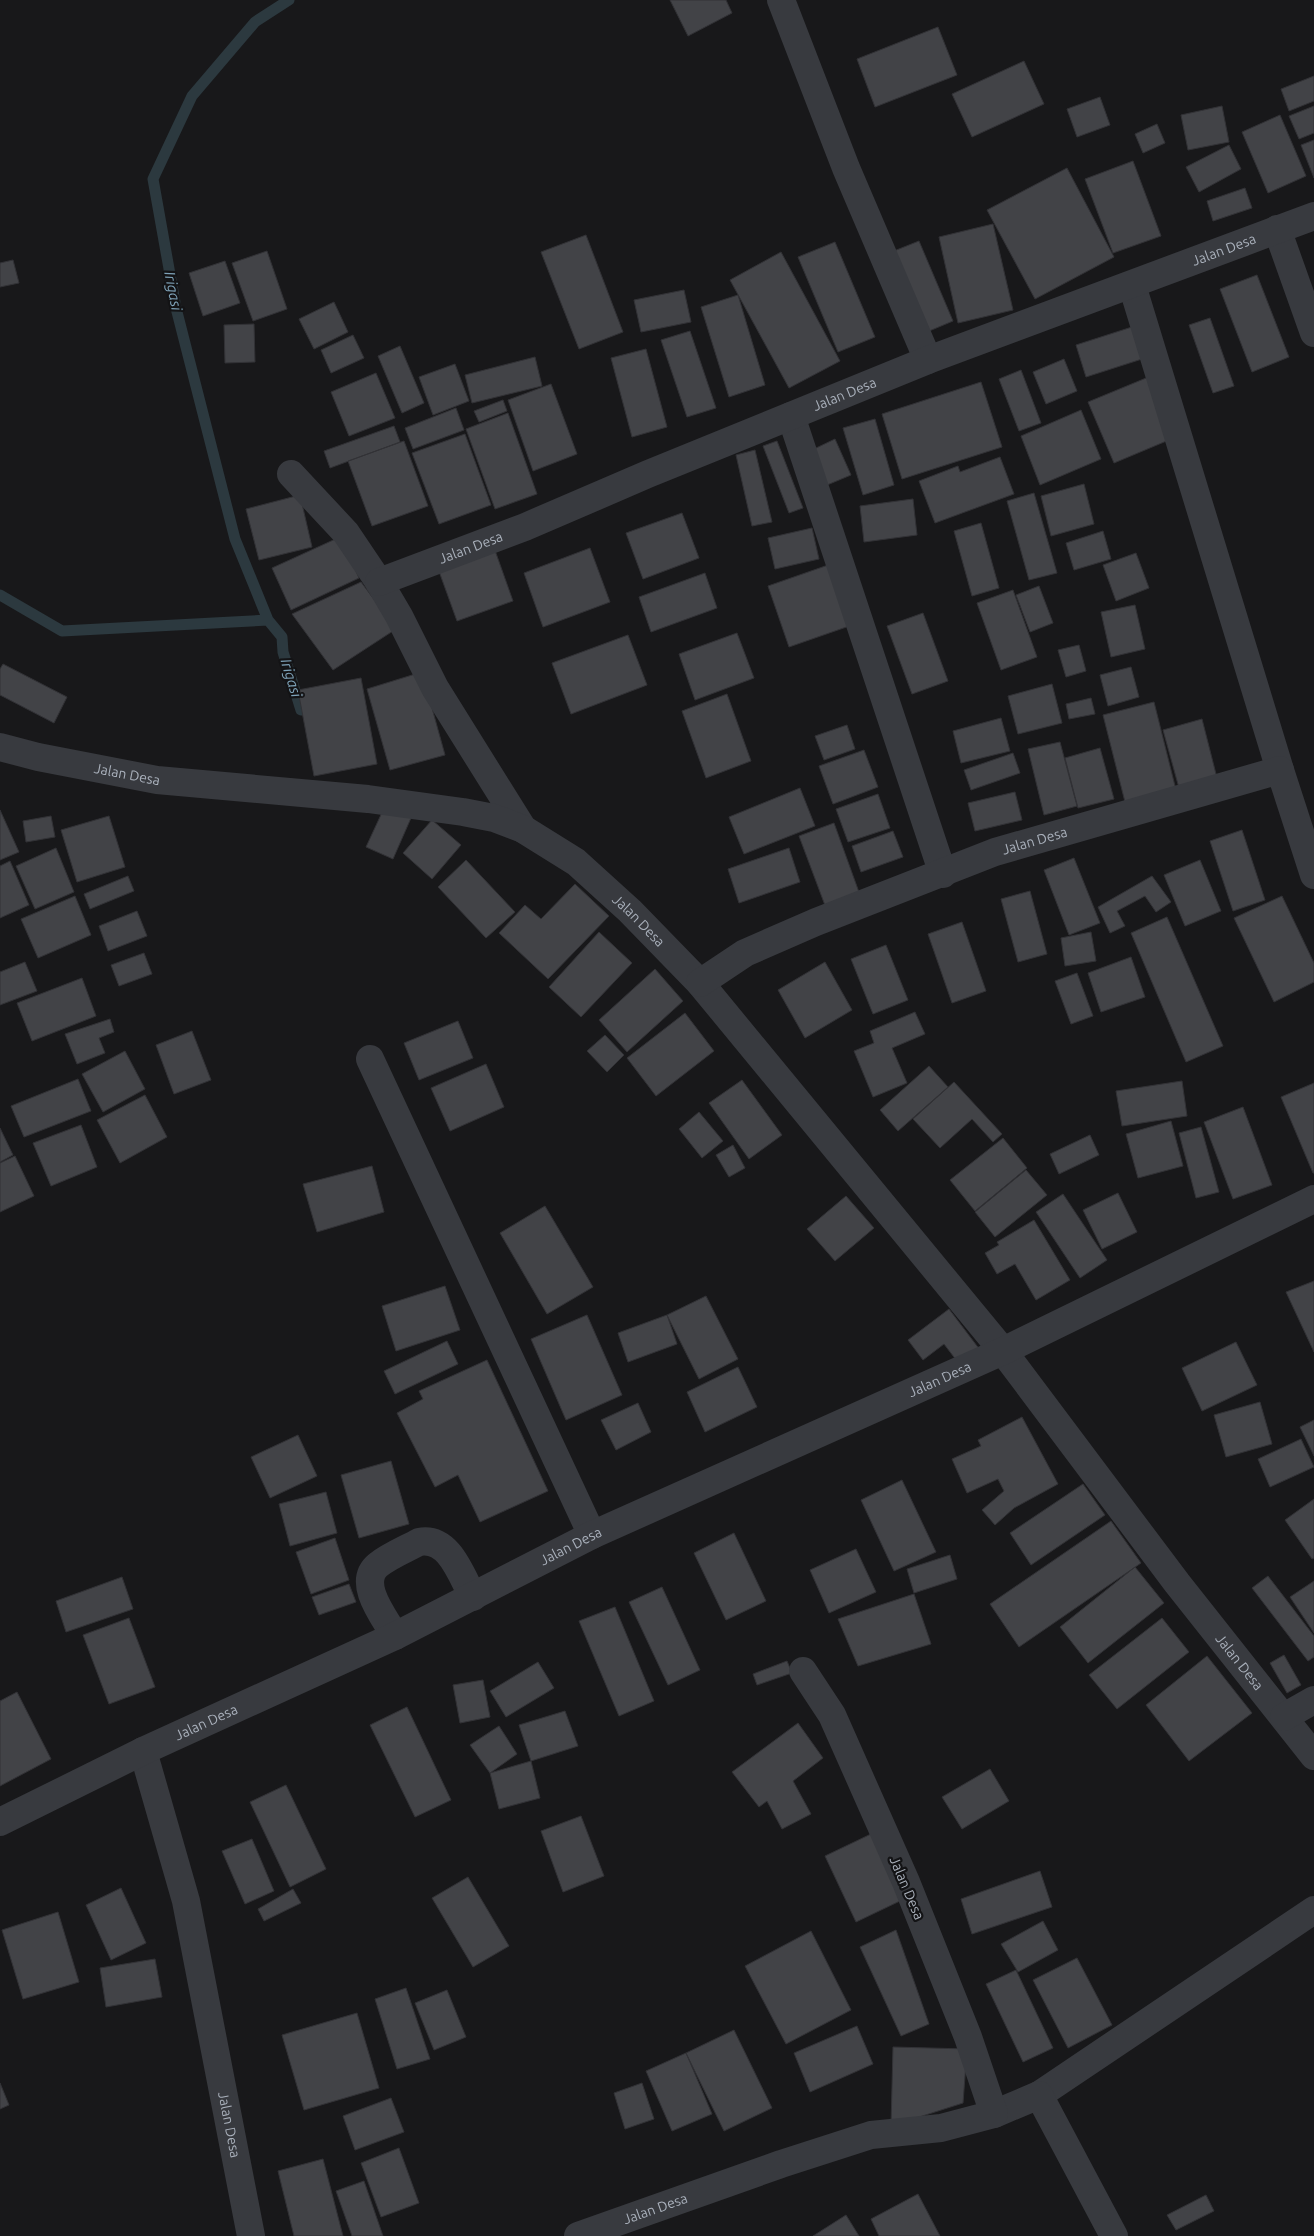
<svg xmlns="http://www.w3.org/2000/svg" width="1314" height="2236" font-family="Ubuntu,sans-serif">
<style>
.lines{fill:none;stroke-linecap:round;stroke-linejoin:round}
.stream{stroke:#2c393f;stroke-width:11}
.building{fill:#424347;stroke:#323236}
.minor{stroke:#383a3f;stroke-width:28}
.labels{text-anchor:middle;stroke-width:4.5;stroke-linejoin:round;paint-order:stroke}
.street-label{font-size:14px;fill:#a9b0bb;stroke:#131315}
.water-label{font-size:15px;font-style:italic;fill:#7ea2b8;stroke:#131315}
</style>
<rect width="100%" height="100%" fill="#18181a"/>
<g class="lines">
<!-- stream -->
<path class="stream" d="M289 0 255 22 192 96 153 179 176 308 235 539 268 620 282 637 283 652 301 710
M0 595 62 631 268 620"/>
</g>
<!-- building -->
<path class="building" d="M670 0H726L732 13 688 36Z
M938 27 957 75 875 107 857 59Z
M1024 61 1044 104 972 137 952 94Z
M1314 76V101L1289 111 1281 89Z
M1100 97 1110 125 1077 137 1067 109Z
M1222 106 1229 142 1188 150 1181 115Z
M1314 106V133L1299 139 1289 116Z
M1280 115 1306 176 1268 193 1242 132Z
M1157 124 1165 143 1143 153 1135 134Z
M1314 140V178L1301 145Z
M1229 145 1241 169 1199 192 1186 167Z
M1133 161 1161 236 1113 253 1085 179Z
M1067 168 1114 257 1035 299 987 210Z
M1245 188 1252 208 1213 221 1207 201Z
M993 224 1013 310 958 323 939 237Z
M586 235 623 332 579 349 541 252Z
M919 241 953 321 922 334 889 253Z
M835 242 875 337 838 352 798 257Z
M267 251 287 309 253 321 232 263Z
M781 252 840 361 789 388 730 280Z
M13 260 19 283 0 287V263Z
M225 261 240 303 203 316 189 273Z
M1257 275 1289 357 1252 372 1220 289Z
M684 290 691 322 641 332 634 300Z
M738 295 765 385 729 397 701 307Z
M334 302 348 332 314 349 299 319Z
M1210 318 1234 386 1213 393 1189 325Z
M254 324 255 362 225 363 224 325Z
M1132 327 1142 359 1086 377 1076 345Z
M690 331 716 408 687 417 661 340Z
M353 335 364 358 331 373 321 350Z
M400 346 424 403 402 413 378 356Z
M646 349 667 427 632 437 611 358Z
M535 357 542 386 472 403 465 375Z
M1064 359 1077 391 1046 404 1033 372Z
M455 364 469 401 433 415 419 377Z
M1021 370 1041 423 1019 431 999 379Z
M376 373 395 418 349 436 331 392Z
M1151 376 1176 437 1114 463 1088 402Z
M981 382 1002 447 902 479 882 414Z
M551 384 577 454 533 471 508 400Z
M503 400 507 411 479 422 474 411Z
M456 408 464 430 413 449 405 428Z
M1081 410 1101 459 1040 485 1021 436Z
M508 413 537 494 495 509 466 429Z
M875 419 894 485 863 495 843 428Z
M394 426 400 442 330 468 324 451Z
M465 434 491 505 439 524 412 453Z
M835 439 851 475 827 485 812 450Z
M404 441 428 506 372 526 348 461Z
M777 441 803 508 789 513 763 446Z
M755 450 772 522 752 526 736 455Z
M1000 457 1014 494 935 523 919 481 958 466 960 472Z
M1084 484 1094 524 1051 536 1041 496Z
M1034 493 1057 573 1029 580 1007 501Z
M300 495 312 547 259 560 246 509Z
M913 499 917 535 864 542 860 506Z
M682 513 699 558 643 579 626 533Z
M981 523 999 588 972 596 954 531Z
M812 528 819 559 775 569 768 538Z
M1103 531 1111 559 1074 570 1066 543Z
M340 537 359 578 291 610 272 568Z
M492 542 513 601 457 621 436 563Z
M590 548 610 602 543 627 524 573Z
M1136 553 1149 588 1116 601 1103 565Z
M834 563 855 624 789 647 768 586Z
M705 573 717 608 651 632 639 597Z
M361 582 396 629 333 670 292 614Z
M1039 586 1053 623 1030 632 1016 595Z
M1013 590 1037 657 1001 670 977 603Z
M1135 605 1145 649 1111 657 1101 612Z
M923 613 948 681 912 694 887 626Z
M737 633 754 678 695 700 679 654Z
M628 635 647 685 571 714 552 663Z
M1079 645 1086 671 1066 677 1058 650Z
M3 664 67 697 54 723 0 695V669Z
M1131 667 1139 697 1108 706 1100 675Z
M422 672 445 755 390 770 367 689Z
M361 678 377 764 314 776 298 690Z
M1052 684 1062 723 1018 734 1008 696Z
M727 694 751 761 706 778 682 711Z
M1091 698 1095 714 1069 719 1066 704Z
M1154 702 1176 790 1125 802 1103 715Z
M1001 718 1010 751 961 763 953 731Z
M1202 719 1217 778 1179 788 1163 730Z
M847 725 855 749 824 760 815 736Z
M1060 742 1077 806 1044 815 1028 749Z
M1100 748 1114 799 1078 808 1065 758Z
M864 750 878 787 833 804 819 766Z
M1013 753 1020 773 971 790 964 770Z
M800 788 815 826 744 854 729 817Z
M1015 792 1022 820 975 831 968 803Z
M878 794 890 828 848 842 836 809Z
M385 806 411 818 393 859 366 847Z
M0 810 19 852 0 860Z
M51 816 55 837 26 842 23 821Z
M109 816 125 867 77 882 61 830Z
M432 820 461 845 432 879 403 853Z
M834 823 860 895 826 908 799 836Z
M1242 830 1265 900 1233 911 1210 841Z
M893 831 903 857 861 872 852 846Z
M56 848 74 892 35 909 16 866Z
M789 848 800 882 739 903 728 869Z
M1074 858 1100 923 1069 935 1044 870Z
M466 860 515 912 486 938 438 887Z
M1200 860 1221 911 1185 926 1164 875Z
M10 861 29 905 0 918V866Z
M128 876 134 891 90 909 84 894Z
M1152 876 1171 902 1156 912 1145 896 1117 911 1125 926 1110 933 1098 907Z
M575 884 609 916 548 979 499 933 525 905 541 919Z
M1030 891 1047 954 1018 962 1001 899Z
M75 896 91 935 38 958 21 919Z
M1282 896 1314 963V982L1274 1002 1234 918Z
M137 911 147 936 108 951 99 926Z
M1167 917 1223 1046 1186 1062 1131 933Z
M962 922 986 991 952 1003 928 934Z
M599 932 632 963 581 1017 549 987Z
M1091 932 1096 961 1065 966 1061 938Z
M886 945 908 1000 873 1014 851 959Z
M144 953 152 974 119 986 111 965Z
M1131 957 1145 997 1101 1012 1088 973Z
M25 962 37 991 0 1005V972Z
M825 962 852 1010 805 1038 778 990Z
M655 969 683 1001 627 1052 599 1020Z
M1077 973 1093 1016 1071 1024 1055 981Z
M82 978 96 1016 32 1041 17 1003Z
M915 1012 925 1034 892 1048 907 1083 873 1097 854 1051 874 1043 870 1031Z
M685 1013 714 1051 656 1096 627 1058Z
M110 1019 114 1032 99 1038 105 1053 77 1064 65 1034Z
M458 1021 473 1058 419 1080 404 1043Z
M192 1031 211 1080 174 1094 156 1045Z
M605 1035 624 1055 607 1072 587 1051Z
M125 1051 145 1089 103 1112 82 1074Z
M486 1064 504 1107 450 1131 431 1088Z
M929 1066 948 1087 898 1131 880 1110Z
M78 1079 91 1111 24 1137 11 1106Z
M742 1080 782 1135 749 1159 709 1103Z
M1182 1081 1187 1116 1122 1126 1116 1091Z
M954 1082 1002 1134 993 1142 972 1119 940 1148 913 1119Z
M1314 1083V1173H1313L1281 1097Z
M145 1095 167 1137 120 1163 97 1120Z
M1243 1107 1272 1185 1233 1199 1204 1122Z
M699 1112 723 1141 702 1158 679 1129Z
M1171 1121 1183 1166 1138 1178 1126 1134Z
M81 1125 97 1167 51 1186 33 1143Z
M1201 1127 1219 1192 1196 1198 1179 1133Z
M0 1128 13 1155 0 1162Z
M1090 1135 1099 1155 1059 1174 1050 1154Z
M1003 1138 1027 1168 975 1211 950 1180Z
M733 1145 745 1168 729 1177 716 1155Z
M15 1156 34 1196 0 1212V1163Z
M372 1166 384 1212 317 1232 303 1184Z
M1026 1170 1047 1195 995 1237 975 1212Z
M1118 1193 1137 1232 1102 1249 1083 1210Z
M1063 1194 1107 1260 1080 1278 1036 1212Z
M846 1196 874 1228 835 1261 807 1229Z
M545 1206 593 1287 547 1314 500 1233Z
M1034 1220 1070 1280 1036 1300 1015 1264 997 1274 985 1253 999 1245 997 1242Z
M1314 1281V1352L1286 1292Z
M445 1286 460 1330 396 1351 382 1306Z
M706 1296 738 1359 699 1379 667 1315Z
M949 1309 980 1350 960 1365 944 1344 923 1360 908 1340Z
M587 1315 622 1395 566 1420 531 1339Z
M667 1315 677 1344 628 1362 618 1333Z
M447 1341 458 1364 395 1394 384 1371Z
M1236 1342 1257 1385 1202 1411 1182 1368Z
M487 1360 548 1491 480 1522 458 1475 435 1487 397 1413 423 1399 419 1391Z
M738 1367 757 1407 705 1432 687 1392Z
M1260 1402 1272 1444 1226 1457 1214 1415Z
M638 1403 651 1432 616 1450 601 1420Z
M1022 1417 1058 1484 1014 1508 995 1525 982 1510 1004 1491 998 1479 967 1493 952 1459 981 1446 978 1440Z
M1314 1420V1456L1300 1427Z
M298 1435 317 1476 270 1498 251 1457Z
M1301 1439 1314 1467 1270 1487 1258 1459Z
M391 1461 409 1524 359 1538 341 1475Z
M902 1480 936 1552 894 1571 861 1500Z
M1083 1484 1105 1515 1031 1565 1010 1533Z
M326 1492 337 1533 290 1546 279 1504Z
M1314 1499V1558L1312 1559 1285 1520Z
M1111 1521 1141 1563 1019 1647 990 1604Z
M734 1533 766 1601 726 1620 694 1553Z
M335 1538 349 1580 311 1594 296 1552Z
M856 1549 876 1592 829 1613 810 1570Z
M950 1555 957 1579 914 1593 907 1569Z
M1135 1567 1164 1603 1088 1663 1060 1627Z
M1268 1576 1314 1636V1657L1308 1661 1252 1588Z
M122 1577 133 1609 66 1632 56 1601Z
M1314 1581V1633L1290 1597Z
M349 1584 356 1602 319 1615 312 1597Z
M662 1587 700 1670 668 1685 629 1602Z
M914 1594 931 1644 858 1666 838 1619Z
M615 1607 654 1701 619 1716 579 1621Z
M129 1618 155 1687 109 1704 83 1635Z
M1162 1618 1189 1652 1117 1709 1089 1675Z
M1284 1655 1301 1685 1287 1693 1270 1663Z
M1207 1656 1252 1713 1189 1761 1146 1705Z
M787 1661 792 1673 757 1685 753 1674Z
M538 1662 554 1688 506 1717 490 1691Z
M483 1680 490 1717 460 1723 453 1685Z
M17 1692 51 1759 0 1786V1701Z
M407 1707 451 1800 415 1817 370 1725Z
M565 1711 578 1746 531 1761 519 1725Z
M798 1723 823 1758 793 1781 811 1814 782 1829 767 1801 759 1807 732 1772Z
M499 1726 517 1754 490 1773 470 1745Z
M531 1761 540 1798 499 1809 490 1773Z
M990 1769 1009 1801 962 1829 942 1797Z
M286 1785 326 1869 290 1887 250 1802Z
M581 1816 604 1876 563 1892 541 1831Z
M871 1834 902 1900 856 1922 825 1856Z
M252 1839 274 1891 245 1904 222 1851Z
M1040 1871 1052 1907 972 1934 961 1899Z
M468 1877 509 1946 473 1967 432 1898Z
M121 1888 146 1943 111 1960 86 1905Z
M293 1889 301 1903 264 1921 258 1909Z
M58 1912 79 1982 23 1999 2 1930Z
M1043 1921 1058 1950 1018 1972 1001 1944Z
M896 1930 929 2024 901 2036 860 1947Z
M811 1931 851 2010 786 2044 745 1966Z
M1077 1958 1112 2025 1068 2048 1033 1980Z
M155 1959 162 1997 106 2007 100 1968Z
M1016 1970 1053 2048 1023 2062 986 1984Z
M406 1988 430 2059 397 2069 375 1999Z
M447 1990 466 2037 434 2050 415 2003Z
M357 2013 379 2088 304 2110 282 2035Z
M857 2026 873 2064 810 2092 794 2053Z
M734 2030 772 2108 724 2131 686 2053Z
M893 2047 967 2049 963 2103 891 2126Z
M686 2053 712 2114 672 2131 646 2071Z
M0 2083 9 2105 0 2109Z
M642 2083 654 2119 625 2129 614 2093Z
M391 2098 404 2132 355 2150 343 2116Z
M399 2148 419 2203 381 2217 361 2163Z
M323 2159 343 2236H294L278 2171Z
M364 2181 383 2236H352L336 2191Z
M918 2194 940 2236H879L871 2219Z
M1206 2195 1214 2211 1176 2230 1167 2215Z
M846 2215 859 2236H813Z"/>
<g class="lines">
<!-- minor -->
<g class="minor">
<path d="M781 0 846 168 928 360"/>
<path d="M1277 229 1314 333"/>
<path d="M1132 285 1280 770"/>
<path d="M791 416 943 874"/>
<path d="M291 474 346 533 379 582 399 616 435 688 523 829"/>
<path id="s1" d="M379 582 525 527 648 474 928 360 1314 216"/>
<path id="s2" d="M0 747 38 757 157 780 368 799 463 812 494 818 523 829 576 862 630 911 700 983 1003 1351 1177 1583 1314 1756"/>
<path id="s3" d="M700 983 745 953 816 922 995 852 1280 770 1314 875"/>
<path d="M370 1059 592 1535"/>
<path d="M395 1636C385 1618 356 1583 378 1565 389 1556 406 1549 419 1542 449 1536 461 1575 473 1597"/>
<path d="M1284 1717 1314 1700"/>
<path id="s4" d="M143 1751 186 1901 251 2236"/>
<path id="s5" d="M0 1822 143 1751 395 1636 592 1535 1003 1351 1314 1199"/>
<path d="M1039 2095 1314 1910"/>
<path d="M994 2114 1039 2095 1114 2236"/>
<path id="s6" d="M578 2236 781 2164 871 2135 941 2128 994 2114 968 2037 906 1882 832 1715 803 1671"/>
</g>
</g>
<g class="labels">
<!-- street labels -->
<g class="street-label">
<text dy="5" stroke="none"><textPath href="#s1" startOffset="908">Jalan Desa</textPath></text>
<text dy="5" stroke="none"><textPath href="#s1" startOffset="502">Jalan Desa</textPath></text>
<text dy="5" stroke="none"><textPath href="#s1" startOffset="98">Jalan Desa</textPath></text>
<text dy="5" stroke="none"><textPath href="#s2" startOffset="130">Jalan Desa</textPath></text>
<text dy="5" stroke="none"><textPath href="#s3" startOffset="365">Jalan Desa</textPath></text>
<text dy="5" stroke="none"><textPath href="#s2" startOffset="679">Jalan Desa</textPath></text>
<text dy="5" stroke="none"><textPath href="#s5" startOffset="1039">Jalan Desa</textPath></text>
<text dy="5" stroke="none"><textPath href="#s5" startOffset="634">Jalan Desa</textPath></text>
<text dy="5" stroke="none"><textPath href="#s2" startOffset="1634">Jalan Desa</textPath></text>
<text dy="5" stroke="none"><textPath href="#s5" startOffset="229">Jalan Desa</textPath></text>
<text transform="translate(907 1888) rotate(67)" y="5">Jalan Desa</text>
<text dy="5" stroke="none"><textPath href="#s4" startOffset="384">Jalan Desa</textPath></text>
<text dy="5" stroke="none"><textPath href="#s6" startOffset="82">Jalan Desa</textPath></text>
</g>
<!-- water labels -->
<g class="water-label">
<text transform="translate(173 291) rotate(79)" y="5">Irigasi</text>
<text transform="translate(291 678) rotate(73)" y="5">Irigasi</text>
</g>
</g>
</svg>
